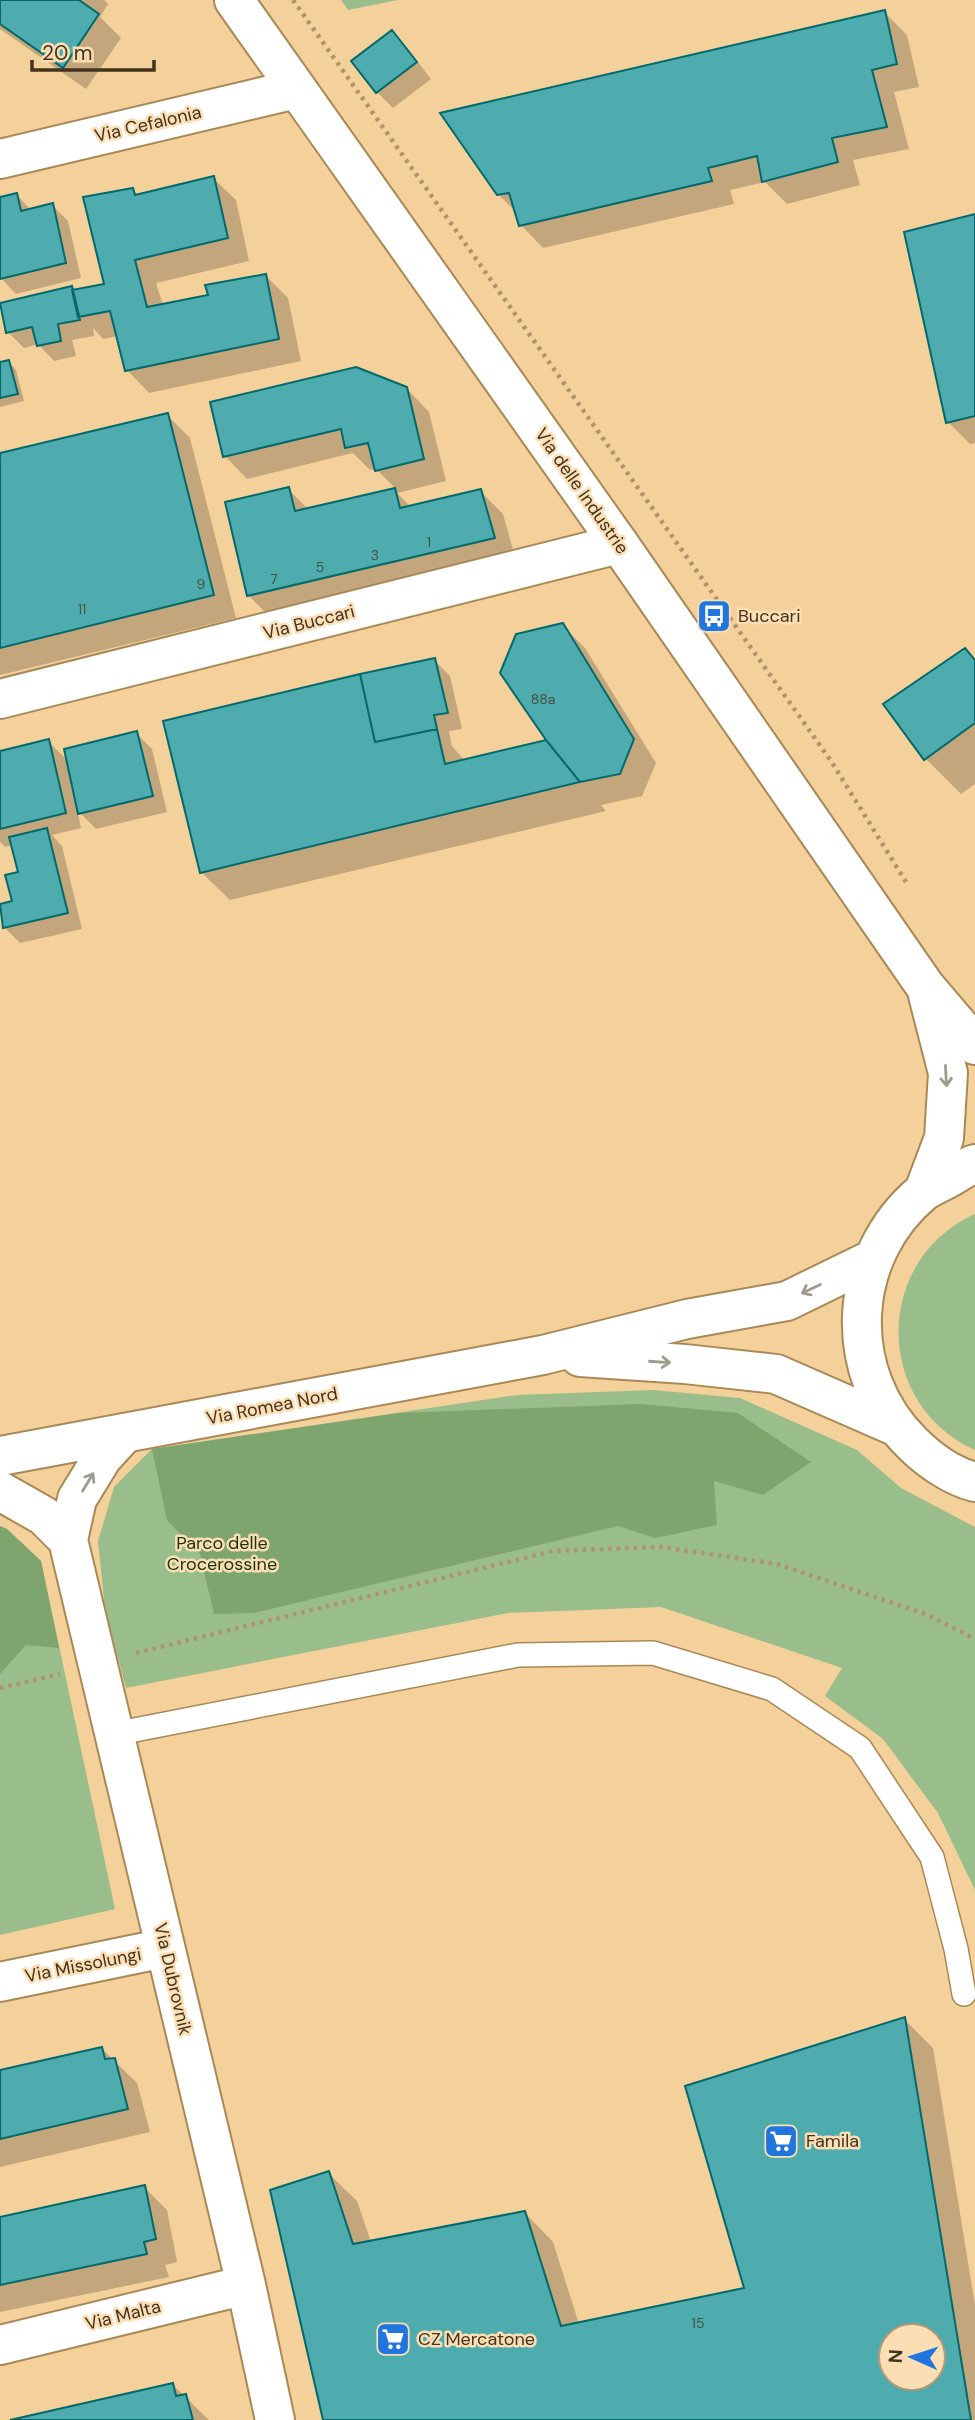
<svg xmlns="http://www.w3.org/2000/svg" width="975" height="2420" font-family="'DM Sans',sans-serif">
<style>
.green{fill:#9abe8b}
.forest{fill:#7fa56f}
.shadow{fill:#0003;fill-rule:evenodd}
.building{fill:#4facae;stroke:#04696a;stroke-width:2;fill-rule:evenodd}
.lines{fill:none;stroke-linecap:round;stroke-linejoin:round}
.service-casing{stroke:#a85;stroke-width:26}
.minor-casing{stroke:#a85;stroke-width:42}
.tertiary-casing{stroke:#a85;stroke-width:42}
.path{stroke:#af946b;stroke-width:4.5;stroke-dasharray:3.5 5;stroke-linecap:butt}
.service{stroke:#fff;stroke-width:23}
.minor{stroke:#fff;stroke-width:38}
.tertiary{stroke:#fff;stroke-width:38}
.oneway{stroke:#a09a8e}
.labels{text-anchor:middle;stroke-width:5;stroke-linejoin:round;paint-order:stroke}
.number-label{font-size:14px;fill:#455242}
.street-label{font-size:18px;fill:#42341e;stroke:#fcdeb4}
.poi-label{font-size:18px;fill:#42341e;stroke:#fcdeb4;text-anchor:start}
.park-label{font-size:18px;fill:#1a340d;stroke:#fcdeb4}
</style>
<rect width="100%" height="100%" fill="#f4d09b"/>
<!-- green -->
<path class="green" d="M341 0H398L348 10Z
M975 1214V1450C873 1404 873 1260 975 1214Z
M653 1390 740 1398 857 1450 901 1488 975 1527V1890L938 1813 883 1739 825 1696 842 1668 661 1607 508 1613 126 1688 105 1609 98 1541 114 1487 152 1449 517 1395Z
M0 1526 7 1529 41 1561 115 1909 0 1935Z"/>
<!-- forest -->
<path class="forest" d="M641 1404 738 1413 811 1462 763 1495 714 1481 717 1525 655 1538 618 1526 254 1613 214 1614 200 1554 167 1520 152 1449 399 1413Z
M0 1526 7 1529 41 1561 59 1648 26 1645 0 1674Z"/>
<!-- shadow -->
<path class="shadow" d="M0 0H104L108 4 100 17 121 38 86 89 0 29Z
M884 12 907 35 919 87 894 92 909 149 853 160 860 185 787 204 765 182 730 190 734 204 543 248 521 225 516 212 498 194Z
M392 32 407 48 431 79 393 108 377 92Z
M213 178 236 200 249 261 156 283 163 305 210 296 266 276 288 298 301 361 149 393 127 370 118 336 103 339 93 328 94 336 72 340 76 356 54 361 38 344 24 348 8 332 74 292 106 285 133 190 139 196Z
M17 195 31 210 52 205 68 221 81 278 16 294 1 278 0 199Z
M975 216V443L970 444 948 422Z
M9 362 16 370 24 401 0 407V364Z
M406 388 429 412 446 481 397 493 411 507 480 491 503 514 516 560 271 618 248 595 288 489 309 510 396 489 376 469 370 470 353 453 247 479 225 456Z
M167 415 190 438 236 618 0 675V455Z
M562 625 585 648 656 763 642 796 601 805 606 811 230 900 201 872 434 660 450 676 462 729 449 731 452 746 465 761 549 741Z
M975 661V784L961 794 926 759Z
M136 733 152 749 167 812 96 829 77 810 81 828 52 835 62 846 82 929 20 943 4 927 0 909V905L14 902 20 873 13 845 5 847 0 842V753L48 741 68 761Z
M904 2019 933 2048 975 2305V2420H325L328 2173 357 2201 371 2242 525 2213 553 2242 579 2324 746 2290ZM891 2336H933V2378H891Z
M102 2049 137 2083 150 2132 0 2167V2071Z
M144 2187 167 2210 177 2262 165 2265 169 2277 0 2312V2218Z
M173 2385 209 2420H18Z"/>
<!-- building -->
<path class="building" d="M0 0H79L99 14 63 68 0 24Z
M885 10 897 64 872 70 887 127 832 138 838 162 762 182 757 156 708 168 712 181 519 226 509 193 497 195 440 113Z
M392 30 417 62 376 93 351 61Z
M214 176 228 238 135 260 147 307 208 295 205 285 266 274 279 339 125 371 110 311 78 317 72 290 104 284 83 197 133 188 135 195Z
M17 193 21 211 53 203 66 263 0 279V197Z
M975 214V416L946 423 904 232Z
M72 286 80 320 58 324 61 341 37 346 32 327 6 333 0 303Z
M9 360 18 394 0 398V362Z
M356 367 407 387 424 459 375 471 368 443 345 448 341 429 223 457 210 402Z
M168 413 214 595 0 648V453Z
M289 487 295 511 395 488 400 508 481 489 495 538 247 596 225 502Z
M563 623 634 739 620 774 580 782 546 740 500 673 516 634Z
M965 648 975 660V723L924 760 883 704Z
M435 658 448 713 434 715 437 729 375 742 360 674Z
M360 674 375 742 437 729 445 764 546 740 580 782 200 873 163 721Z
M137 731 153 796 78 814 64 749Z
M49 739 66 813 0 829V751Z
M47 828 68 913 3 928 0 904 12 901 5 875 18 872 9 837Z
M905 2017 971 2420H323L270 2190 329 2171 353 2244 525 2211 561 2326 744 2288 685 2086ZM891 2336H933V2378H891Z
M102 2047 105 2059 115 2058 128 2109 0 2139V2070Z
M145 2185 156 2239 144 2242 147 2254 0 2285V2217Z
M173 2383 176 2396 186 2394 193 2420H10Z"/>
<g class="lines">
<!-- service casing -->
<g class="service-casing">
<path id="service" d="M114 1734 518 1655 653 1653 772 1689 860 1748 932 1857 956 1949 964 1994"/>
</g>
<!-- minor casing -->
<g class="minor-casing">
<path id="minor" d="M0 159 296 89
M0 699 619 544
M125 1433 102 1458 77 1499 68 1540 246 2285 275 2420
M0 1491 44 1516 68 1540
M0 1982 165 1948
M0 2345 246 2285"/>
</g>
<!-- tertiary casing -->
<g class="tertiary-casing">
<path id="tertiary" d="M234 0 619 544 925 986 975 1045
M975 1164C965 1167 956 1174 947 1179 939 1183 930 1187 923 1192 846 1256 841 1373 912 1443 929 1460 952 1476 975 1482
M924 1191 944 1138 948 1073 928 995
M580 1357 685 1364 776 1374 895 1426
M0 1456 543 1355 687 1319 787 1301 873 1259"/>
</g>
<!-- path -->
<path class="path" d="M293 0 831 761 906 882
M136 1653 553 1551 661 1547 777 1564 926 1614 975 1639
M0 1688 60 1674"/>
<!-- service -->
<use href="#service" class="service"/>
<!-- minor -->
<use href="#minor" class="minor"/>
<!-- tertiary -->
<use href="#tertiary" class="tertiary"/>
</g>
<!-- one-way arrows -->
<defs><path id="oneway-shaft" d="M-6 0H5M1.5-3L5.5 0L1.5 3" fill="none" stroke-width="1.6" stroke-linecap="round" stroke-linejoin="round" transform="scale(1.75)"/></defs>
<g class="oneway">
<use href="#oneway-shaft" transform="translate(946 1076) rotate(87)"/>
<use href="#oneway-shaft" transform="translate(811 1289) rotate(154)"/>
<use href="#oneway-shaft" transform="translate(660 1362) rotate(4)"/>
<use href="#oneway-shaft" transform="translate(88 1482) rotate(-59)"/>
</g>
<!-- icons -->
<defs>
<g id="bus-square" transform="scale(1.75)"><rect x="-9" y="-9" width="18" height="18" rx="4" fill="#2075df" stroke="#fcdeb4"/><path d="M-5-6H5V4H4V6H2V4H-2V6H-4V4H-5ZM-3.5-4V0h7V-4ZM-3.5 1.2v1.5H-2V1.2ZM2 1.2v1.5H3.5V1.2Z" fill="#fff"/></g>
<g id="supermarket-square" transform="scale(1.75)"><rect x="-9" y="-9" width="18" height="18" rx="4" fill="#2075df" stroke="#fcdeb4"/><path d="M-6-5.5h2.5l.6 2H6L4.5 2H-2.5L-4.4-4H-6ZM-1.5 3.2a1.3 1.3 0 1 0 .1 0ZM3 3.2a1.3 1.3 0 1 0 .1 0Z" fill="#fff"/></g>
</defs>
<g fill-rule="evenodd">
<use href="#bus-square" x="714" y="616"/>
<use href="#supermarket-square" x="781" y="2141"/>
<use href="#supermarket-square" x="393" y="2339"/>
</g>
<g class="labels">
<!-- number labels -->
<g class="number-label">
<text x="429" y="547">1</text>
<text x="375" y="560">3</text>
<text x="320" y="572">5</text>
<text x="274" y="584">7</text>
<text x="201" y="589">9</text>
<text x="82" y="614">11</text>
<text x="543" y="704">88a</text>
<text x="698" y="2328">15</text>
</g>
<!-- street labels -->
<g class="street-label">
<text transform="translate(148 124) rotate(-13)" y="6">Via Cefalonia</text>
<text transform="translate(582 491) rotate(55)" y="6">Via delle Industrie</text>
<text transform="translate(309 622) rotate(-14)" y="6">Via Buccari</text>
<text transform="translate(272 1406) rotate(-11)" y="6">Via Romea Nord</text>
<text transform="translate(83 1965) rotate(-11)" y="6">Via Missolungi</text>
<text transform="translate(173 1979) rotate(77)" y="6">Via Dubrovnik</text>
<text transform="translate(123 2315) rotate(-14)" y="6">Via Malta</text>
</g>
<!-- poi labels -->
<g class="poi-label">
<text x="738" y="622">Buccari</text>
<text x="806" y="2147">Famila</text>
<text x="418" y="2345">CZ Mercatone</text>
</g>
<!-- park labels -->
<g class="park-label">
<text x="222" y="1549">Parco delle<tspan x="222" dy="21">Crocerossine</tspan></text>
</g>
</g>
<!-- north arrow -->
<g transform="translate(912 2357) rotate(273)"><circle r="33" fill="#fcdeb4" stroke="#b29a78" stroke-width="2"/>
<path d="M0-5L12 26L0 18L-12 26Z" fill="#2075df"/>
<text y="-10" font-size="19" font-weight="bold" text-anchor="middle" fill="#42341e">N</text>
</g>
<!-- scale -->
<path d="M32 60v10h122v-10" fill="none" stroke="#42341e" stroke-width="3.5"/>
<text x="42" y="60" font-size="21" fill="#42341e" stroke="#fcdeb4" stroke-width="5" paint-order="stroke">20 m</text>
</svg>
